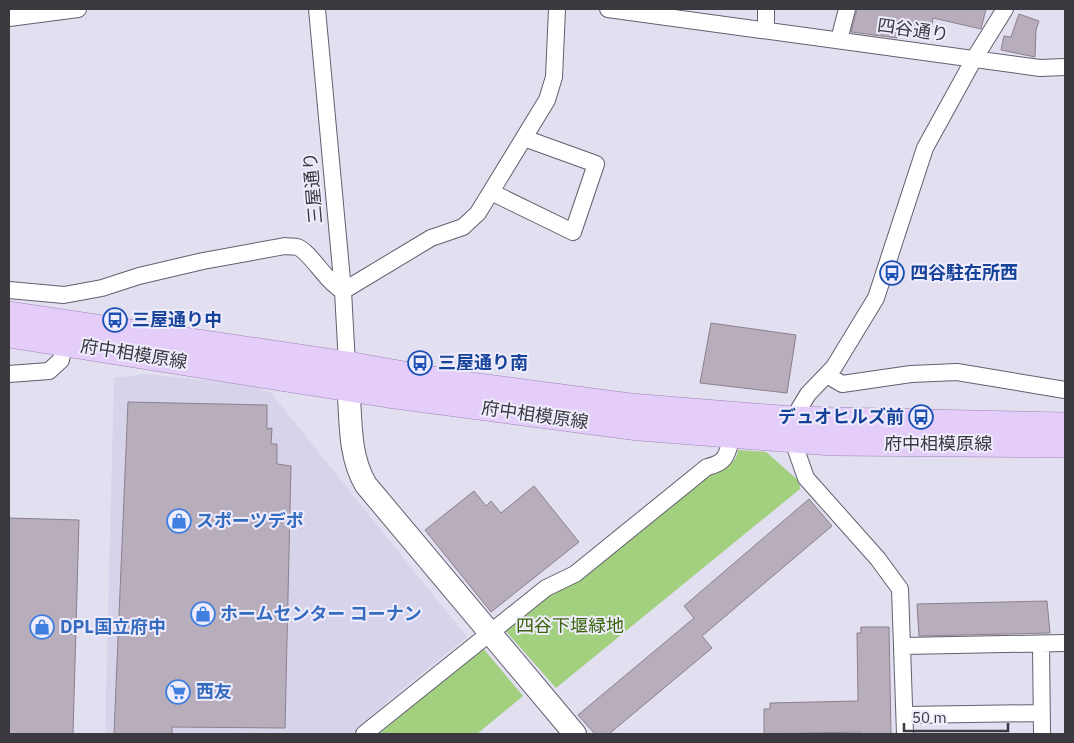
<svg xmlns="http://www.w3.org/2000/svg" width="1074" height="743" font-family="'IBM Plex Sans','Noto Sans JP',sans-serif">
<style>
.built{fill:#d7d3eb}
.green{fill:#a2d07e}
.building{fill:#b8adba;stroke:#8b808d}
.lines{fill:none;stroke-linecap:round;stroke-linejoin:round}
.street-casing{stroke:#62606f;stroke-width:18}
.secondary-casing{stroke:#62606f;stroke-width:24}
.primary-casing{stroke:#9d84b5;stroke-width:26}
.street{stroke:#fff;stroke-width:16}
.secondary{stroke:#fff;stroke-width:22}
.primary{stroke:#e5cdf9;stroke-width:25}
.labels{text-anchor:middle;stroke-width:4;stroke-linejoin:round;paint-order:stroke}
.street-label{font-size:18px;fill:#3a393f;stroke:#eeecfd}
.transit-label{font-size:18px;font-weight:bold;fill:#164399;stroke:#eeecfd;text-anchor:start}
.shop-label{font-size:18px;font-weight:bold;fill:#366cbe;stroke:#eeecfd;text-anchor:start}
.park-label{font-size:18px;fill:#3b6509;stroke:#eeecfd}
</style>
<rect width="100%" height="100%" fill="#e1dff0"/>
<!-- built -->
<path class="built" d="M145 374 250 385 271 393 467 637 389 700 353 734H105L114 378Z"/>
<!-- green -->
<path class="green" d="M738 450 766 452 799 481 800 489 556 688 505 630 551 592 711 472C723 469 736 465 738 450Z
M482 647 523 696 477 734H379Z"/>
<!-- building -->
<path class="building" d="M857 9H986L981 29 933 18 930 36 898 30 897 38 851 32Z
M1019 14 1039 21 1036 30 1035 57 1001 50 1004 36 1011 37Z
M711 323 796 335 787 393 700 383Z
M128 402 267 405V429L272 428 271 444H277V464L291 466 285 728 172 727V734H114Z
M534 486 579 542 491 612 425 530 474 491 486 506 491 501 501 513Z
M809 499 832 526 702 636 712 648 609 734H595L578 715 694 618 684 606Z
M9 518 79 520 73 734H9Z
M1047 601 1050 633 919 636 917 604Z
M861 627H889L891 734H860V732L764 734V709H770V703L858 701 857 633H861Z"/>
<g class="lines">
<!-- street casing -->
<g class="street-casing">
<path id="street" d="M317 9 343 291 347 364
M608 9 1040 68 1065 67
M766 9V30
M9 18 78 9
M839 40 847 9
M491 192 573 232 596 164 524 138
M9 290 64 295 102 288 139 276 203 261 285 246C289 247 294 246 297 247 310 251 325 281 343 291L431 238 463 227 478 213 547 100 554 77 557 9
M9 374 49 371 61 360 66 335
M827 375 842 384 911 374 957 372 1065 390
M1041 644 1042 734
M903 646 1065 643
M905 715 1042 713
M364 734 546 588 575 574 707 467C727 463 727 454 732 436
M905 734 900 589 878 559 806 478 793 441V419L808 394 834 367 876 298 925 148 974 59 1005 9"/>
</g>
<!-- secondary casing -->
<g class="secondary-casing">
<path id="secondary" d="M347 372C352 409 346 452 366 485L575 734"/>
</g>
<!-- primary casing -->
<g class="primary-casing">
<path id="primary" d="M9 314 347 364 455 383 630 406 793 419 1065 425
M9 335 388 395 639 428 832 443 1065 445"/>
</g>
<!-- street -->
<use href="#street" class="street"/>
<!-- secondary -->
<use href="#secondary" class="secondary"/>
<!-- primary -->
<use href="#primary" class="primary"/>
</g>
<!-- icons -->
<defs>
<g id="bus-ring" transform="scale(1.25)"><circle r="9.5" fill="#eeecfd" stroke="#1a4fb4" stroke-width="1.5"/><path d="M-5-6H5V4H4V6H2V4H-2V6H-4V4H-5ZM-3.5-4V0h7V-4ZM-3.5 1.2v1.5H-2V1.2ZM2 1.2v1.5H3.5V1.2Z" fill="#1a4fb4"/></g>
<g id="shop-ring" transform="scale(1.25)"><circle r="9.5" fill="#eeecfd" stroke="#3f7fe0" stroke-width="1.5"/><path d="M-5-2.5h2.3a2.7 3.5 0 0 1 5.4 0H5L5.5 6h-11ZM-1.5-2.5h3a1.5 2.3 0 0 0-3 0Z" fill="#3f7fe0"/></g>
<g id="supermarket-ring" transform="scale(1.25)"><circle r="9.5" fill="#eeecfd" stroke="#3f7fe0" stroke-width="1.5"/><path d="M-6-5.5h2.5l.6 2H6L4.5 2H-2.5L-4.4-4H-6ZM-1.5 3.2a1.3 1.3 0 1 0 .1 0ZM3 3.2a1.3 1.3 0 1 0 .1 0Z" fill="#3f7fe0"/></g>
</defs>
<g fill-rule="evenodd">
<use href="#bus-ring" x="892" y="273"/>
<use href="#bus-ring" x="115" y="320"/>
<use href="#bus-ring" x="420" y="363"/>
<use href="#bus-ring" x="921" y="417"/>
<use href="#shop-ring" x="179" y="521"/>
<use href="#shop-ring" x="203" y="614"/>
<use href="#shop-ring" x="42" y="627"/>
<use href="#supermarket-ring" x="178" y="692"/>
</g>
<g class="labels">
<!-- street labels -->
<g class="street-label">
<text transform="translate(913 30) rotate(8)" y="6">四谷通り</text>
<text transform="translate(313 188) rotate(-95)" y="6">三屋通り</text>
<text transform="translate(134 354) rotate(9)" y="6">府中相模原線</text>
<text transform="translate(535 415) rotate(8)" y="6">府中相模原線</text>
<text x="938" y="450">府中相模原線</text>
</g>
<!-- transit labels -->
<g class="transit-label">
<text x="910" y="279">四谷駐在所西</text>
<text x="132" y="326">三屋通り中</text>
<text x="438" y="369">三屋通り南</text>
<text x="904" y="423" text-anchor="end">デュオヒルズ前</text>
</g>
<!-- shop labels -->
<g class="shop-label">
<text x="196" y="527">スポーツデポ</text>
<text x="220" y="620">ホームセンター コーナン</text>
<text x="60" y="633">DPL国立府中</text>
<text x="196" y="698">西友</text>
</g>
<!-- park labels -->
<g class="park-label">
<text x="570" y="632">四谷下堰緑地</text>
</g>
</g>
<!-- border -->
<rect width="1074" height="743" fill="none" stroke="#3a393f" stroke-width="20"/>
<!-- scale -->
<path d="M904 723v8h104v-8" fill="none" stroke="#3a393f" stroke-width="2.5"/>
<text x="912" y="723" font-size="15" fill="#3a393f" stroke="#eeecfd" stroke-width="4" paint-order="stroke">50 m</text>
</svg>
